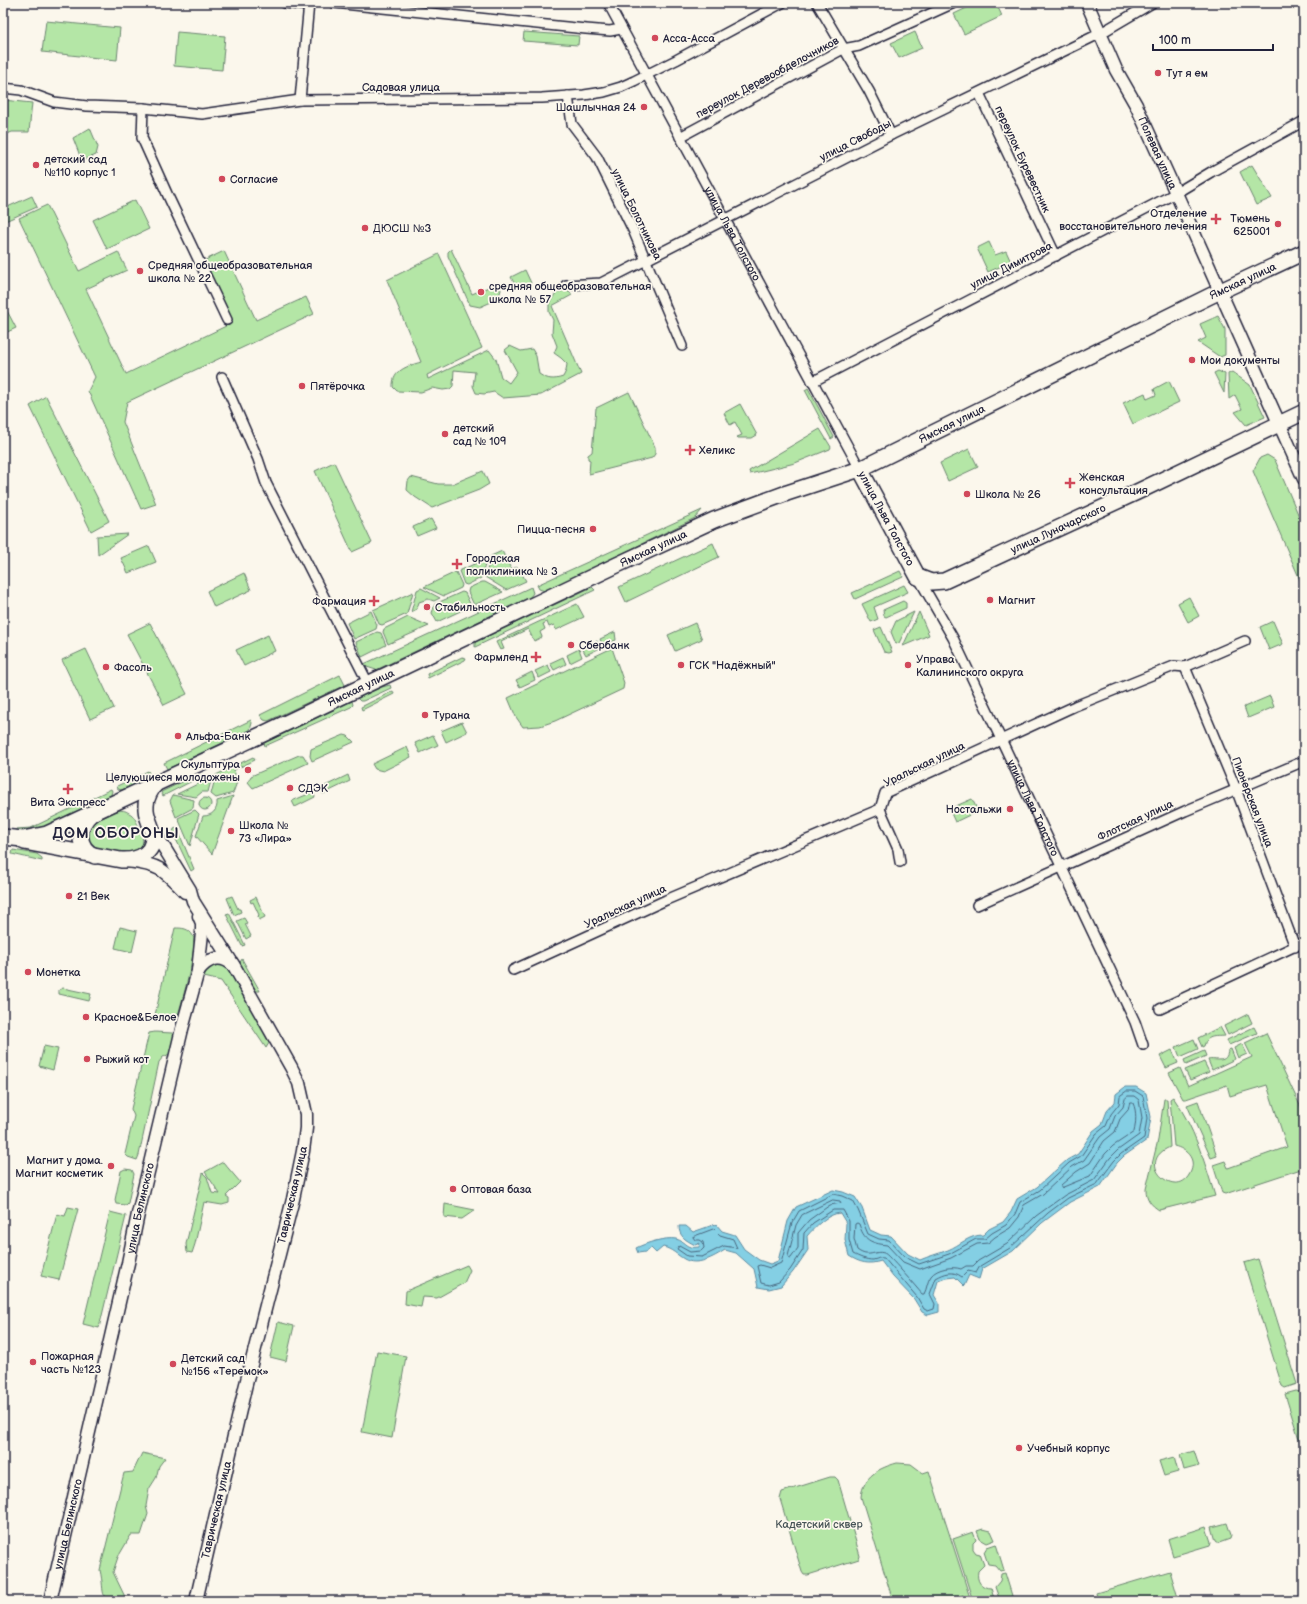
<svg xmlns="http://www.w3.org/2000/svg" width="1307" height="1604" font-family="'Balsamiq Sans',sans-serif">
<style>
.green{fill:#b4e6a6;stroke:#6b8470}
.water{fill:#84cfe4;stroke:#5d8aa0}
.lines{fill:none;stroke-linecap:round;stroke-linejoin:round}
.shore{stroke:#49677f;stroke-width:1}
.minor-casing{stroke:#22223b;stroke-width:12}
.tertiary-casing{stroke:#22223b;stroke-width:15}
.primary-casing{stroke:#22223b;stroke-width:18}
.minor{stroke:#fbf7ec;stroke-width:9}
.tertiary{stroke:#fbf7ec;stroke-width:12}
.primary{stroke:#fbf7ec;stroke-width:15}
.poi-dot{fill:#d1495b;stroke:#fbf7ec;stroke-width:1.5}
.labels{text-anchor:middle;stroke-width:3.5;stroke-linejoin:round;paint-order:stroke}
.poi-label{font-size:11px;fill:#22223b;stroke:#fbf7ec;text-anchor:start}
.street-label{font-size:11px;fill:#22223b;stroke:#fbf7ec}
.park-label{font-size:11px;fill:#465356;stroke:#fbf7ec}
.district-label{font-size:15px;font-weight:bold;letter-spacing:1px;fill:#22223b;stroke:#fbf7ec}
</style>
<rect width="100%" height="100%" fill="#fbf7ec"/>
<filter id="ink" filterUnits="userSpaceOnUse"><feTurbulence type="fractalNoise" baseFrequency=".025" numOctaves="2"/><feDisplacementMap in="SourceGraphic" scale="8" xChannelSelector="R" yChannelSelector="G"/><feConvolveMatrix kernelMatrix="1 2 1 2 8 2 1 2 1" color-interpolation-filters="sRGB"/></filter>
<g filter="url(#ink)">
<!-- green -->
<path class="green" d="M977 3H996L1002 16 964 34 954 14Z
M46 21 120 28 117 60 42 52Z
M177 32 225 36 222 70 174 66Z
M524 32 579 36 578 45 523 41Z
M915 32 922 48 899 58 891 43Z
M3 100 32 103 29 132H12L3 136Z
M90 128 98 147 96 155 82 161 73 138Z
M1252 165 1272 198 1256 205 1240 172Z
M32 196 37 207 3 222V209Z
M135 200 149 229 107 249 93 220Z
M47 205 79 271 118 252 127 270 86 289 126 374 226 326 197 264 224 251 256 320 306 297 314 314 127 402 123 422 156 504 141 509 88 391 95 377 19 218Z
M989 242 995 255 1006 251 1011 262 988 272 977 248Z
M451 249 472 294 498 283 501 290 498 299 480 307 470 305 448 256V252Z
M439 254 482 348 427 375 428 379 489 350 496 359 501 377 509 383 517 372 505 350 510 346 521 351 532 349 536 356 539 374C548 380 554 380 563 377L566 371 567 364 561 358 554 353 557 346 552 333 553 320 549 312V303L556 293 568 289 572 295 552 306 581 374 541 395 503 398 494 392 484 394 476 393 473 386 475 372 454 370 453 386 450 389 443 390 432 388 421 392 397 391 393 387C392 370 408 366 421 362L387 280Z
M525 270 531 283C520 289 516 288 511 277Z
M3 303 16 328 3 334Z
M1218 316 1225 329V355L1220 357 1198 342 1206 338 1200 324Z
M1218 371 1225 374 1224 393 1214 373Z
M1232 372 1250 385 1265 417 1246 425 1235 412 1242 409 1235 395 1229 399 1228 374Z
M1169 381 1179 402 1133 424 1123 403 1145 393 1147 399 1156 395 1154 389Z
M808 388 834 437 831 439 805 390Z
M629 392 655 447V454L652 458 589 474 590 460 588 459V455L592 452 596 408Z
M46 396 109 521 91 531 30 406Z
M740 404 757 435 752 438H738L737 437 742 435 735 422 730 425 724 413Z
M820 429 831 447 830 449 795 463 750 474 749 471Z
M969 449 978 467 948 481 940 463Z
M1267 455 1275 460 1304 528V589L1253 471 1260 458Z
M334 462 372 543 352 552 315 471Z
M483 471 489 484 479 490 432 508 415 497 407 490 408 481 411 477 438 484H452Z
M702 510 695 518 545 591 539 589 537 585Z
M431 519 436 528 417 536 413 527Z
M128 534 98 555 97 536Z
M713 543 719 557 626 602 619 587Z
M149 546 156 562 128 573 121 558Z
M502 551 511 569 518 567 526 581 506 590 485 577 491 556Z
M487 558 481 578 467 585 464 584 459 571Z
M900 571 903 577 855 599 852 593Z
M456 572 462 585 461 588 444 596 424 587Z
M244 573 251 590 214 607 207 591Z
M482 582H485L503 592 474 605 468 592 469 588Z
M904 585 908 592 874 607 878 619 871 622 862 604Z
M531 587 533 593 530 597 376 670 367 667 364 664Z
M592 587 595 590 475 647V642Z
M421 588 440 598 434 601 428 599 419 602 417 609 411 612 417 590Z
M413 592 407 614 382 625 379 624 373 610Z
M462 592 465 593 471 606 437 622 432 613 435 604Z
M1189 597 1199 616 1188 622 1178 603Z
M903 601 906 603V608L886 617 884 616 883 610Z
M577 604 584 617 556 630 554 625 549 627 547 622 543 624 545 629 540 632 542 637 534 641 528 629 501 642 504 649 500 650 496 642Z
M371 611 377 625 376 629 354 639 347 623Z
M914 612 899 643 896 644 891 632 896 621Z
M919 612 929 635 903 646Z
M408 617 429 626 388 644 383 632 384 629Z
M1273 621 1283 644 1269 650 1260 627Z
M150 623 187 694 164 705 127 634Z
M695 623 702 639 675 651 668 635Z
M881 627 892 652 889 653 884 652 874 630Z
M377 632 381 633 386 645 362 657 356 642Z
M615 632 616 640 603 646 600 639Z
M268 635 275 651 244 666 236 650Z
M597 641 600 648 586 655 582 648Z
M612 648 624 683 623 689 555 721 540 726 523 727 516 717 508 698Z
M86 649 114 708 90 719 62 660Z
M579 649 582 657 570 663 567 655Z
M462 657 466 658 465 660 428 678 427 674Z
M563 657 566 664 554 670 550 663Z
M548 665 551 672 539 678 535 671Z
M532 672 535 680 520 687 516 680Z
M340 675 345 685 268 721 264 720 260 715Z
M390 685 391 688 363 701H360L357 698 382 687Z
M393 691 394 694 362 710 361 707Z
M1270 696 1274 707 1248 718 1244 707Z
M352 701 353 705 351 707 265 746 264 743Z
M251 720 252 723 250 730 167 769 164 763Z
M462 722 467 732 446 742 441 731Z
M344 735 348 736 354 742 312 761 310 756 311 749Z
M433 735 438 745 420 753 415 743Z
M407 747 411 757 383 771 375 769 372 764Z
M299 755H303L308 763 253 788 248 782 251 776Z
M253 757 255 760 234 770 237 782 233 793 216 798 211 794 216 775Z
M148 771 149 773 147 778 122 790 118 789 117 786Z
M348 775 350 781 323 794 321 788Z
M212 777 208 792H202L196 797 177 794Z
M188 779 194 780 163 796 161 792Z
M111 789 112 791 111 795C89 806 39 836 16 831V829L31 828Z
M313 792 315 797 295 807 292 801Z
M173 795 194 800 193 808 176 817 170 801Z
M233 796 212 854 196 836 203 816C212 816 218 810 217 801Z
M199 804a6 6 0 1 1 12 0a6 6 0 1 1-12 0Z
M972 799 978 811 955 822 949 809Z
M195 810 199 814 190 846 178 818Z
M117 811C122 810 125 810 129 813 134 815 136 821 138 825 151 851 136 855 113 851 105 850 97 849 89 845L86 829 89 825 94 822Z
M177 828 194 869 191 871 173 833 174 829Z
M13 850 37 854 42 858V861L12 854Z
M232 896 238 909H240L241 912 234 915 227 898Z
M256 897 265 917 259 920 258 916 259 915 253 902 251 903 250 900Z
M229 913 245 945 242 946 226 914Z
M244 918 247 923 245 924 251 936 246 939 237 921Z
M120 927 137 931 132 952 115 948Z
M175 928C182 928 189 928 193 936 198 947 182 1001 178 1015 169 1020 163 1021 155 1015Z
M242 959 260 991H254L239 964Z
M213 965H223L228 969 268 1038 269 1043 266 1048 221 981 204 977 207 969Z
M63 988 91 994 89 1001 59 994V990Z
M1248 1014 1252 1023 1228 1035 1224 1026Z
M1220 1027 1225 1036C1217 1037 1207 1034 1204 1046L1202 1047 1198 1038Z
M1254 1027 1257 1033 1229 1045 1227 1040Z
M155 1032 172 1033 176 1035 172 1053 163 1057 159 1062 139 1155 137 1160 128 1157 125 1154 134 1116 131 1109 149 1033Z
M1266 1033 1304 1114V1168L1225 1194 1222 1193 1213 1165 1225 1161 1228 1168 1287 1147 1267 1085 1230 1096 1227 1085 1186 1099H1183L1169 1073 1180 1068 1188 1086 1252 1057 1245 1043Z
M1194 1039 1198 1049 1180 1057 1176 1047Z
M1242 1044 1247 1054 1238 1058 1234 1048Z
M44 1046 58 1049 53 1070 39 1066Z
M1231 1049 1235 1059 1212 1070 1208 1060C1215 1058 1227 1065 1228 1050Z
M1172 1050 1178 1063 1166 1068 1160 1056Z
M1204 1051 1206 1056 1186 1065 1184 1060Z
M1204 1062 1209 1072 1190 1080 1185 1070Z
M1173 1097C1194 1126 1205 1163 1215 1196L1159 1210C1151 1205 1146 1199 1146 1189L1158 1140 1164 1099H1167L1170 1147C1132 1163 1179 1203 1191 1171 1196 1158 1186 1149 1174 1146L1170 1099Z
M1198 1101 1217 1156 1211 1158 1187 1105Z
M223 1162 240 1182 226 1196 229 1198V1203L222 1205 204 1202 195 1244 192 1253 187 1252 186 1244 203 1173 207 1177 212 1193 220 1194 205 1172Z
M125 1169 132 1170 134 1174 128 1203 126 1205 116 1204 115 1200 121 1171Z
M445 1204 475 1210 462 1219 444 1217Z
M68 1207 78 1209 59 1280 41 1276 57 1214 65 1216Z
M110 1212 126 1216 99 1328 83 1324Z
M1258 1259 1297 1384 1285 1388 1282 1386 1244 1263Z
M467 1265 470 1270 464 1283 437 1298 423 1297 421 1307 405 1304 406 1291Z
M278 1322 294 1326 286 1361 270 1357Z
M377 1351 406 1356 392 1438 362 1432Z
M1296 1391 1300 1392 1304 1403V1455L1285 1394Z
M1194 1451 1199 1466 1184 1470 1180 1455Z
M142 1453 165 1458 159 1466 156 1478 149 1489 146 1506 148 1514 141 1535H131L118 1557 113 1572 127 1601C96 1601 106 1596 100 1570L124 1473 133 1472Z
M1174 1457 1178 1472 1164 1476 1159 1461Z
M897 1463 911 1464 923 1473 929 1471 971 1601H965L963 1595 960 1596 959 1601H893L861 1497C863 1476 879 1468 897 1463Z
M830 1477H835L838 1480 860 1556 859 1559 808 1575H804L802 1572 780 1499 782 1492Z
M1227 1523 1231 1535 1230 1539 1219 1543 1216 1541 1212 1527Z
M1206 1527 1211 1542 1210 1545 1173 1556 1168 1539Z
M983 1529 991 1531 995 1540 987 1543 980 1539 977 1531Z
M973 1532 976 1540 973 1543V1549L976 1553 980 1554 984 1565 978 1571C976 1581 981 1588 991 1588L994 1599 993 1601H973L953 1539Z
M996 1544 1004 1570 1000 1571 995 1565 988 1564 984 1552 987 1547Z
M1170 1571 1179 1601H1098L1096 1593Z
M1005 1573 1013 1599 1004 1601 999 1598 995 1587 1000 1581 1001 1574Z"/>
<!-- water -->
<path class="water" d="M1125 1087H1136L1146 1093 1151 1117 1147 1140 1124 1156 1117 1163 1100 1187 1070 1202 1042 1223 1013 1251 982 1269 979 1279 969 1275 964 1286 955 1277 946 1278 938 1281 934 1295 939 1303V1312L928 1315 922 1312 914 1299 893 1277 881 1261C869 1265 860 1263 849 1256L845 1240 846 1223 840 1213C827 1214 815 1227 807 1236L808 1250 793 1272 781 1286 769 1289 758 1287 754 1269 736 1253 725 1250C714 1257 697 1267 684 1259 677 1255 672 1249 663 1247L656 1253 651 1248 645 1252 638 1253 636 1248C646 1243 665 1237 676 1239 687 1242 684 1249 699 1247L700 1243 695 1245C686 1240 679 1237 679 1226H686L693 1232 716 1224 722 1231 735 1235 744 1249 759 1260 770 1264 778 1261 788 1221 796 1207 833 1190 843 1192 855 1197 862 1208 870 1230 881 1235 891 1236 908 1254 920 1260C929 1256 938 1254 948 1250 960 1245 969 1235 983 1235L989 1229 1003 1222 1011 1212 1017 1199 1037 1187 1067 1160 1078 1154 1093 1131 1102 1124 1107 1111 1115 1102 1116 1094Z"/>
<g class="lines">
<!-- shore -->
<path class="shore" d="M1127 1091H1135L1143 1096 1147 1118 1144 1138 1121 1154 1114 1161 1097 1184 1068 1198 1048 1213 1010 1248 980 1266 976 1273 968 1271 962 1277C953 1270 945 1273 936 1278L930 1294 935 1304 934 1309 928 1311 924 1309 917 1297 884 1258C879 1257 878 1259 873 1260 866 1260 859 1257 853 1254L849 1240V1221L843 1210H833L813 1223 804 1233 803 1250 790 1270 779 1282 769 1285 761 1283 757 1266 760 1265 770 1268 781 1263 792 1223 799 1211 833 1194 842 1196 853 1201 858 1210 868 1234 879 1239 889 1240 905 1257 919 1264 949 1254 976 1239H985L992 1233 1006 1225 1015 1214 1020 1202 1040 1190 1069 1163 1081 1156 1096 1134 1106 1126 1111 1114 1119 1104 1120 1096Z
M1128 1096H1134L1139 1100 1142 1118 1139 1135 1118 1150 1110 1158 1094 1180 1065 1195 1036 1216 1007 1244 978 1261 973 1266H966L961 1269C953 1266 937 1268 931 1276 927 1281 927 1289 924 1294H922C917 1288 887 1253 884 1253 874 1250 869 1259 857 1250L854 1239 855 1224 857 1223 859 1224C864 1240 870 1243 887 1245L903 1262 920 1269 951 1258 977 1244 988 1243 995 1237 1010 1228 1019 1217 1024 1205 1043 1194 1072 1167 1084 1160 1100 1137 1110 1129 1115 1116 1123 1107 1125 1099Z
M1130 1103H1133C1137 1112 1136 1123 1134 1132L1113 1146 1105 1154 1090 1176 1061 1188V1185L1076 1172 1090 1163 1104 1141 1115 1132 1120 1119 1128 1110Z
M833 1200 840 1201 841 1203 830 1205 809 1220 798 1233V1248L791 1258 789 1259 788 1256 796 1225 802 1215Z
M714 1229 720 1235 733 1239 737 1248 724 1246 702 1257 687 1256 677 1249 679 1246 690 1252 701 1251 704 1248 703 1242 700 1240H695L693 1237Z"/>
<!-- minor casing -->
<g class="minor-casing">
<g id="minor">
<path d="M285 3 309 6"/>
<path d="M334 3 586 29 610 31 621 29"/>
<path id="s1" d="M608 3 860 469"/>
<path d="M817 3 869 91 891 135"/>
<path d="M3 88 21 90 54 102 87 106 143 108 202 114 300 100 542 98 584 95 604 92 621 87 634 81 676 60 782 3"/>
<path d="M979 93 1056 256"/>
<path d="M568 96 572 124 597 157 633 230 682 346"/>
<path d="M300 100 309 3"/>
<path d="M143 108 142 138 169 198 227 320"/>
<path d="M680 137 843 49 859 46 954 3"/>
<path d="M566 285 601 283 891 135 1101 33 1152 3"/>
<path d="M222 377 258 459 266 483 368 683"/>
<path d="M812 382 1176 193 1211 172 1304 121"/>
<path id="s2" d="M918 577 953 638 1135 1022 1143 1045"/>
<path d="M1185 667 1236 789 1295 947"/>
<path d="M880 809 898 849 900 862"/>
<path d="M977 905 1185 811 1304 761"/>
<path d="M513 970 666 900 880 809 885 793 1075 706 1174 666 1185 667 1245 641"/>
<path d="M1160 1009 1304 942"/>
</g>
</g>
<!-- tertiary casing -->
<g class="tertiary-casing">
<g id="tertiary">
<path id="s3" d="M1087 3 1116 70 1136 105 1176 193 1304 479"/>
<path d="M152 828 190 890 193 901 234 966 291 1067 299 1083 306 1114V1128L303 1151 293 1199 245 1388 196 1601"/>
<path d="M128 861C160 865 163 869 185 892"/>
<path d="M198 971C208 958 221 954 233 965"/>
<path id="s4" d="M50 1601 128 1263 138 1214 182 1029 198 971 202 933V923L199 916"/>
</g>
</g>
<!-- primary casing -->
<g class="primary-casing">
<g id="primary">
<path id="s5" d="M860 469 918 577 931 582 944 581 1137 492 1304 412"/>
<path d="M91 814C77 826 76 848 95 856"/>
<path id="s6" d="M3 837 23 839 47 834 263 734 617 565 714 520 787 493 860 469 1210 296 1304 252"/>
<path d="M24 842 121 860C140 861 157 852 152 830 150 822 145 815 146 806 146 796 151 789 157 782"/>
</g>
</g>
<!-- minor -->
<use href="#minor" class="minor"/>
<!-- tertiary -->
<use href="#tertiary" class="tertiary"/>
<!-- primary -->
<use href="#primary" class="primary"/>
</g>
</g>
<!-- markers -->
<g class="poi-dot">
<circle cx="655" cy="38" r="4"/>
<circle cx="1158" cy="73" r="4"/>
<circle cx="644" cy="107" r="4"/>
<circle cx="36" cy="165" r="4"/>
<circle cx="222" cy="179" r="4"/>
<path d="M1214 213h4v4h4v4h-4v4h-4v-4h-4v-4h4z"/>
<circle cx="1278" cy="224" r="4"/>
<circle cx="365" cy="228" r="4"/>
<circle cx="140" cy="271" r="4"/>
<circle cx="481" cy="292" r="4"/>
<circle cx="1192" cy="360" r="4"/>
<circle cx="302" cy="386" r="4"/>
<circle cx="445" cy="434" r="4"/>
<path d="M688 444h4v4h4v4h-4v4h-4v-4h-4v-4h4z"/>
<path d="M1068 477h4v4h4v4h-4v4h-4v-4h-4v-4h4z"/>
<circle cx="967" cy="494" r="4"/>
<circle cx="593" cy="529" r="4"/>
<path d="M455 558h4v4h4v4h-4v4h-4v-4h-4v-4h4z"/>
<circle cx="990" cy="600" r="4"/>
<path d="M372 595h4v4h4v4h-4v4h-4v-4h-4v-4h4z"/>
<circle cx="427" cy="607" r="4"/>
<circle cx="571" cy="645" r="4"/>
<path d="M534 651h4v4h4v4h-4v4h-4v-4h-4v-4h4z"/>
<circle cx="681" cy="665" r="4"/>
<circle cx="908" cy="665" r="4"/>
<circle cx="106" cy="667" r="4"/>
<circle cx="425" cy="715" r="4"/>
<circle cx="178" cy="736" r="4"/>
<circle cx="248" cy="770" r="4"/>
<circle cx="290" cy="788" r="4"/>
<path d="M66 783h4v4h4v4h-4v4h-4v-4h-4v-4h4z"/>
<circle cx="1010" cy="809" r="4"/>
<circle cx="231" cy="831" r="4"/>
<circle cx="69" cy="896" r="4"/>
<circle cx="28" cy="972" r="4"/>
<circle cx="86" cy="1017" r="4"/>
<circle cx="87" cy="1059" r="4"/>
<circle cx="111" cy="1166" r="4"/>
<circle cx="453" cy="1189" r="4"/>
<circle cx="33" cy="1362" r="4"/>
<circle cx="173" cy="1364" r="4"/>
<circle cx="1019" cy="1448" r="4"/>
</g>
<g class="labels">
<!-- poi labels -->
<g class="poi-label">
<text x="663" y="42">Асса-Асса</text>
<text x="1166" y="77">Тут я ем</text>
<text x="636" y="111" text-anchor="end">Шашлычная 24</text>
<text x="44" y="163">детский сад<tspan x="44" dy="13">№110 корпус 1</tspan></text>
<text x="230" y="183">Согласие</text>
<text x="1207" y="217" text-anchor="end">Отделение<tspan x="1207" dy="13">восстановительного лечения</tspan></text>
<text x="1270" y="222" text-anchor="end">Тюмень<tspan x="1270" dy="13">625001</tspan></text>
<text x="373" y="232">ДЮСШ №3</text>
<text x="148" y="269">Средняя общеобразовательная<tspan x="148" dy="13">школа № 22</tspan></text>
<text x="489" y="290">средняя общеобразовательная<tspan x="489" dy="13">школа № 57</tspan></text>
<text x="1200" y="364">Мои документы</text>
<text x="310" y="390">Пятёрочка</text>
<text x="453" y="432">детский<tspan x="453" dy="13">сад № 109</tspan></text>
<text x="699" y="454">Хеликс</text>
<text x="1079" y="481">Женская<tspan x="1079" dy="13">консультация</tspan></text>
<text x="975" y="498">Школа № 26</text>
<text x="585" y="533" text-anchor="end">Пицца-песня</text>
<text x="466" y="562">Городская<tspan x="466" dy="13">поликлиника № 3</tspan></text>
<text x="998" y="604">Магнит</text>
<text x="366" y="605" text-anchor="end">Фармация</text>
<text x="435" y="611">Стабильность</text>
<text x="579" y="649">Сбербанк</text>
<text x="528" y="661" text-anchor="end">Фармленд</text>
<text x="916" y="663">Управа<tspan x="916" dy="13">Калининского округа</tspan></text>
<text x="689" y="669">ГСК "Надёжный"</text>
<text x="114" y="671">Фасоль</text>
<text x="433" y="719">Турана</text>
<text x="186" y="740">Альфа-Банк</text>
<text x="240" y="768" text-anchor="end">Скульптура<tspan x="240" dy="13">Целующиеся молодожены</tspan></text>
<text x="298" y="792">СДЭК</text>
<text x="68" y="806" text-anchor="middle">Вита Экспресс</text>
<text x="1002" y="813" text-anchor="end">Ностальжи</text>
<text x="239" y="829">Школа №<tspan x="239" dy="13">73 «Лира»</tspan></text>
<text x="77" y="900">21 Век</text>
<text x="36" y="976">Монетка</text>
<text x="94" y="1021">Красное&amp;Белое</text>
<text x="95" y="1063">Рыжий кот</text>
<text x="103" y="1164" text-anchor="end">Магнит у дома.<tspan x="103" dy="13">Магнит косметик</tspan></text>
<text x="461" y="1193">Оптовая база</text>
<text x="41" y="1360">Пожарная<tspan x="41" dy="13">часть №123</tspan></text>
<text x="181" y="1362">Детский сад<tspan x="181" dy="13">№156 «Теремок»</tspan></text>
<text x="1027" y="1452">Учебный корпус</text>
</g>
<!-- street labels -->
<g class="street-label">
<text transform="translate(767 77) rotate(-28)" y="4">переулок Деревообделочников</text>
<text x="401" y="91">Садовая улица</text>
<text transform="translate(855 140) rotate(-27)" y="4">улица Свободы</text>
<text dy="4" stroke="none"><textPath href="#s3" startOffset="166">Полевая улица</textPath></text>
<text transform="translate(1023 159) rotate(65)" y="4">переулок Буревестник</text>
<text transform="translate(637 214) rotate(64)" y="4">улица Болотникова</text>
<text dy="4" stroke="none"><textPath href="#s1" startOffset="262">улица Льва Толстого</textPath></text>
<text transform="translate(1011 265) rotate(-27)" y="4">улица Димитрова</text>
<text dy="4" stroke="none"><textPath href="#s6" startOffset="1363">Ямская улица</textPath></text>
<text dy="4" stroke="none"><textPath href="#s6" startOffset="1039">Ямская улица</textPath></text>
<text dy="4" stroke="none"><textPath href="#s5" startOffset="56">улица Льва Толстого</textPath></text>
<text dy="4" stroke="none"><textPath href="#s5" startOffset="275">улица Луначарского</textPath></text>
<text dy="4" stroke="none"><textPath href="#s6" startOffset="715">Ямская улица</textPath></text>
<text dy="4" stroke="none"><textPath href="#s6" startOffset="391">Ямская улица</textPath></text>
<text transform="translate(924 764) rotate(-26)" y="4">Уральская улица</text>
<text transform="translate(1253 802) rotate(69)" y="4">Пионерская улица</text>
<text dy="4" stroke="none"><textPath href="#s2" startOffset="258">улица Льва Толстого</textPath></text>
<text transform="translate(1135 820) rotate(-25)" y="4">Флотская улица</text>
<text transform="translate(625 906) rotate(-25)" y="4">Уральская улица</text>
<text transform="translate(292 1195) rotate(-77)" y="4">Таврическая улица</text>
<text dy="4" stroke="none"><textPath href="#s4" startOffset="403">улица Белинского</textPath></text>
<text transform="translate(216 1510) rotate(-77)" y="4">Таврическая улица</text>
<text dy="4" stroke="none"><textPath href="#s4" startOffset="79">улица Белинского</textPath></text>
</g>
<!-- park labels -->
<g class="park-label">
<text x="819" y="1528">Кадетский сквер</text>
</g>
<!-- district labels -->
<g class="district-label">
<text x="116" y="838">ДОМ ОБОРОНЫ</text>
</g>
</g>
<!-- margin -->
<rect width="1307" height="1604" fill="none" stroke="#fbf7ec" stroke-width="16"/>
<rect x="8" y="8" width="1291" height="1588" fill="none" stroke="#22223b" stroke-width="1.5" filter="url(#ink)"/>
<!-- scale -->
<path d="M1153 44v6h120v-6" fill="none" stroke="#22223b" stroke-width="2"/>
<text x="1159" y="44" font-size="12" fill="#22223b" stroke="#fbf7ec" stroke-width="3" paint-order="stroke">100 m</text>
</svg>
